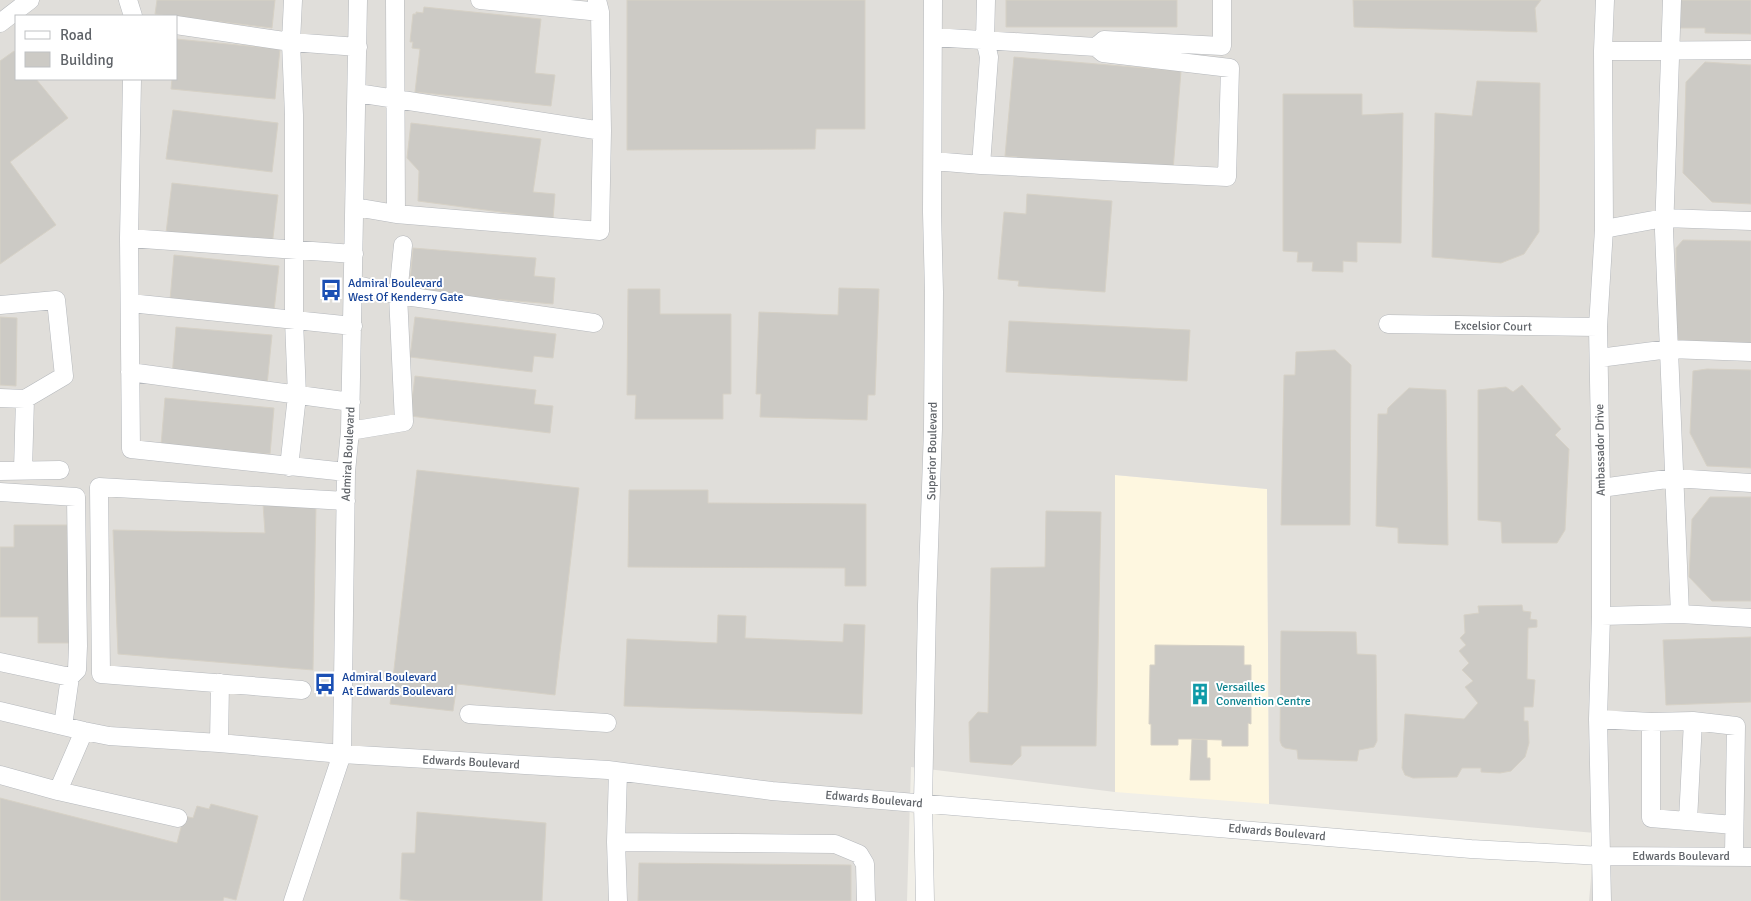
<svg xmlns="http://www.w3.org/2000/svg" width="1751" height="901" font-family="Signika,sans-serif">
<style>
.commercial{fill:#fef7e0}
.industrial{fill:#e0deda;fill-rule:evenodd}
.building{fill:#cccac5;stroke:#d6d1c6}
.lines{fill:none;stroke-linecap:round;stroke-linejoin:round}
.minor-casing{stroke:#b5b8bc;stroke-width:19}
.minor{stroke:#fff;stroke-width:18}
.labels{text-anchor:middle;stroke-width:4;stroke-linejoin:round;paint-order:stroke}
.transit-label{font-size:12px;fill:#164399;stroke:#fff;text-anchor:start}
.street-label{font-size:12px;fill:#5f6368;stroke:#fff}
.culture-label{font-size:12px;fill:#0d838f;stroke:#fff;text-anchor:start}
</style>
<rect width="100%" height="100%" fill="#f1efe8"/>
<!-- commercial -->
<path class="commercial" d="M1115 475 1267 489 1269 804 1115 792Z"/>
<!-- industrial -->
<path class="industrial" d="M0 0H1751V901H1589L1595 833 1269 804 1267 489 1115 475V792L911 767 907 901H0ZM16 16H176V79H16Z"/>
<!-- building -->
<path class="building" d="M157 0H275L272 28 155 14Z
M627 0H865V129H816L815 149 627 150Z
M1006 0H1177V27H1006Z
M1353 0H1541L1535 8 1537 32 1354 27Z
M1677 0H1751V34L1705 33V28H1677Z
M424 7 541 19 535 73 555 75 551 106 415 92 420 49 412 48 413 42H410L413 14H416V12L423 13Z
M176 39 280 49 275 99 171 89 172 79H176Z
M14 51 16 54V79H36L68 118 10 162 56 225 0 264V61Z
M1014 57 1181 71 1173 170 1005 156Z
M1705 62 1751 65V204L1712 202 1683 173 1686 82Z
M1477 81 1540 83 1539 232 1524 254 1501 263 1432 257 1435 113 1472 116Z
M1283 94H1362V115L1403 113 1401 243 1357 242V262L1343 261V272L1312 271 1313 262H1297L1298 252 1283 251Z
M173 110 278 123 272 172 166 159Z
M411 123 541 139 533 192 555 194 553 219 418 201 419 171 407 158Z
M172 183 278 195 272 246 166 233Z
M1027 194 1112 201 1105 292 1018 286 1019 281 998 279 1004 212 1026 214Z
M1683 240 1751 241V345L1683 343 1676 338V248Z
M413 248 536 258 534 276 555 278 553 304 409 292Z
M174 255 279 266 274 311 170 300Z
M839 288 879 289 875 395H868L867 420 760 417 761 394H756L759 312 838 315Z
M628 289H660V314H731V394H723V419H635L636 395H627Z
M0 317 17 318 16 386 0 385Z
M415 317 556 334 553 358 534 356 532 372 410 357Z
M1009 321 1190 330 1187 381 1006 372Z
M176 327 272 335 267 385 172 377Z
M1335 350 1351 365 1350 525H1281L1284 375H1295L1296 352Z
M1707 369 1751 370V468L1707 466 1690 433 1693 371Z
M415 376 536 390 534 404 553 406 550 433 410 416Z
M1522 385 1561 429 1555 435 1569 449 1565 530 1557 543H1502L1501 522 1478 520V390L1506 387 1513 392Z
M1409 388 1446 390 1448 545 1398 543V528L1376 526 1378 414H1387L1388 408Z
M165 398 274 408 270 454 161 445Z
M417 470 579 488 555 695 457 684 453 711 390 704Z
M629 490H708V503L866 504V586H845V568L628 567Z
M1710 497H1751V601H1712L1689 577 1692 519Z
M263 504 316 505 313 670 118 654 113 530 265 533Z
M1046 511 1101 512 1096 746H1021V756L1012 765 970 762 969 722 978 712 988 713 991 568 1045 567Z
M14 525H73V643H38V617H0V547H14Z
M1522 605 1523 611 1531 612 1530 619 1537 620V627L1528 628 1527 679 1535 680 1533 707H1524V721H1528L1529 743 1525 757 1511 771 1500 773 1481 772V768H1462L1457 777 1413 778 1405 775 1402 768 1405 714 1464 719 1478 703 1465 687 1473 681 1462 670 1469 663 1459 651 1466 645 1460 638 1465 633 1464 615 1479 613 1478 606Z
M718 615 746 616 745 638 843 642 844 624 865 625 862 714 624 706 627 639 717 643Z
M1281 631 1356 632 1357 654 1376 655 1377 741 1374 747 1359 750 1357 761 1298 759 1297 750 1285 748 1282 746 1280 741Z
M1751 637V702L1666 705 1663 640Z
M1155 645 1244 646V665H1251V724L1248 723V746H1222V740L1192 739H1178V745H1151V724H1149L1150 665H1155Z
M1192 739 1207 740V758H1210V780H1190Z
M0 798 177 843 184 816 193 818 197 806 209 809 211 804 258 816 236 900 224 897 223 901H0Z
M417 812 546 823 542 901H415L400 899 402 853H415Z
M639 863 851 865V901H638Z"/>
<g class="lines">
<!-- minor casing -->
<g class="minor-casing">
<path id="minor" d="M128 0 133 16
M395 0 396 214
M480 0 600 12
M597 0 600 12 602 131
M0 23 30 0
M176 25 291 42 358 47
M933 37 1096 47 1104 40 1222 46V0
M1603 51 1751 50
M132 79 129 238 131 449 346 472
M933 161 981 165 989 57 985 40 986 0
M981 165 1227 177 1230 68 1103 53 1096 47
M355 207 396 214 600 231 602 131 357 93
M1604 229 1664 218 1751 221
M129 238 354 254
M403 245 398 295 594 323
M130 303 353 326
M0 305 56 300 64 376 25 399 23 470
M1388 324 1598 327
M1599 358 1669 349 1751 352
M130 372 351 402
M0 398 25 399
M350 431 404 422 398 295 353 284
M289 467 297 396 294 320V115L291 42 293 0
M0 471 60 470
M1601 488 1674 478 1751 483
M0 492 76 497 78 646 77 670 70 677
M1680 614 1751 618
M1601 616 1680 614 1664 231 1672 0
M0 662 70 677 63 726
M302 690 101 674 99 487 346 501
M0 711 84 731 109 736 219 743 342 754 608 770 772 791 1471 849 1602 856 1751 857
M469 714 607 723
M1598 719 1651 722 1693 721 1736 726 1734 856
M1651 722V818L1734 825
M84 731 58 791 178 818
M219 743 220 683
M618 772 616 842 618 901
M0 775 58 791
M1688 821 1693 721
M616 842 835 844 859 854 865 864 866 901
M293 901 342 754 346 472 350 431 358 0
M925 901 923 803 927 605 933 429 934 292 932 212 933 0
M1602 901 1598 719 1601 616V488L1598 327 1604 229 1603 51 1605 0"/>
</g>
<!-- minor -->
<use href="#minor" class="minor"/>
</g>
<!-- icons -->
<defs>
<g id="bus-bare" transform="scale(1.725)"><path d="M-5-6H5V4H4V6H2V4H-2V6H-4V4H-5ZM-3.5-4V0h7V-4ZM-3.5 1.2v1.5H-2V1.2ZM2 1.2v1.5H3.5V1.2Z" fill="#1a4fb4" stroke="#fff" stroke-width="2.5" paint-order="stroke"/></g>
<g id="building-bare" transform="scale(1.725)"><path d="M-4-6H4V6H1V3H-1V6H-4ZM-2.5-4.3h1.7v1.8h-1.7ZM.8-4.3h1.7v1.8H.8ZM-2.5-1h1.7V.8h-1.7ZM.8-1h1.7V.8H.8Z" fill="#0f9aa8" stroke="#fff" stroke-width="2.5" paint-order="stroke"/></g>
</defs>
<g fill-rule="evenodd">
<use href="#bus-bare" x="331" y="290"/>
<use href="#bus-bare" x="325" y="684"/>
<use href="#building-bare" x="1200" y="694"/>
</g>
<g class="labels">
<!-- transit labels -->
<g class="transit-label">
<text x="348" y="287">Admiral Boulevard<tspan x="348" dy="14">West Of Kenderry Gate</tspan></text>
<text x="342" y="681">Admiral Boulevard<tspan x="342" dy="14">At Edwards Boulevard</tspan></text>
</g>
<!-- street labels -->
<g class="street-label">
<text transform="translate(1493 326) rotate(1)" y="4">Excelsior Court</text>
<text transform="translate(1600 450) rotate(-91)" y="4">Ambassador Drive</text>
<text transform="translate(932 451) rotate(-89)" y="4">Superior Boulevard</text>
<text transform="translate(348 454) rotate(-87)" y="4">Admiral Boulevard</text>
<text transform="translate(471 762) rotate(3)" y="4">Edwards Boulevard</text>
<text transform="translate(874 799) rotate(5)" y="4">Edwards Boulevard</text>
<text transform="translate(1277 832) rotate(5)" y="4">Edwards Boulevard</text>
<text x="1681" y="860">Edwards Boulevard</text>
</g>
<!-- culture labels -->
<g class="culture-label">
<text x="1216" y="691">Versailles<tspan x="1216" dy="14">Convention Centre</tspan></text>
</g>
</g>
<!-- legend -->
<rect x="15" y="15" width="162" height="65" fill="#ffffff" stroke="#bfc1c3"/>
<rect x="25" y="31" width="25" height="8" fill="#ffffff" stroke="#bfc1c3"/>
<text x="60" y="40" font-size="15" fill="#5f6368">Road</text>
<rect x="25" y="52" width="25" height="15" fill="#cccac5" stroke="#bfc1c3"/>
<text x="60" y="65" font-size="15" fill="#5f6368">Building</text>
</svg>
